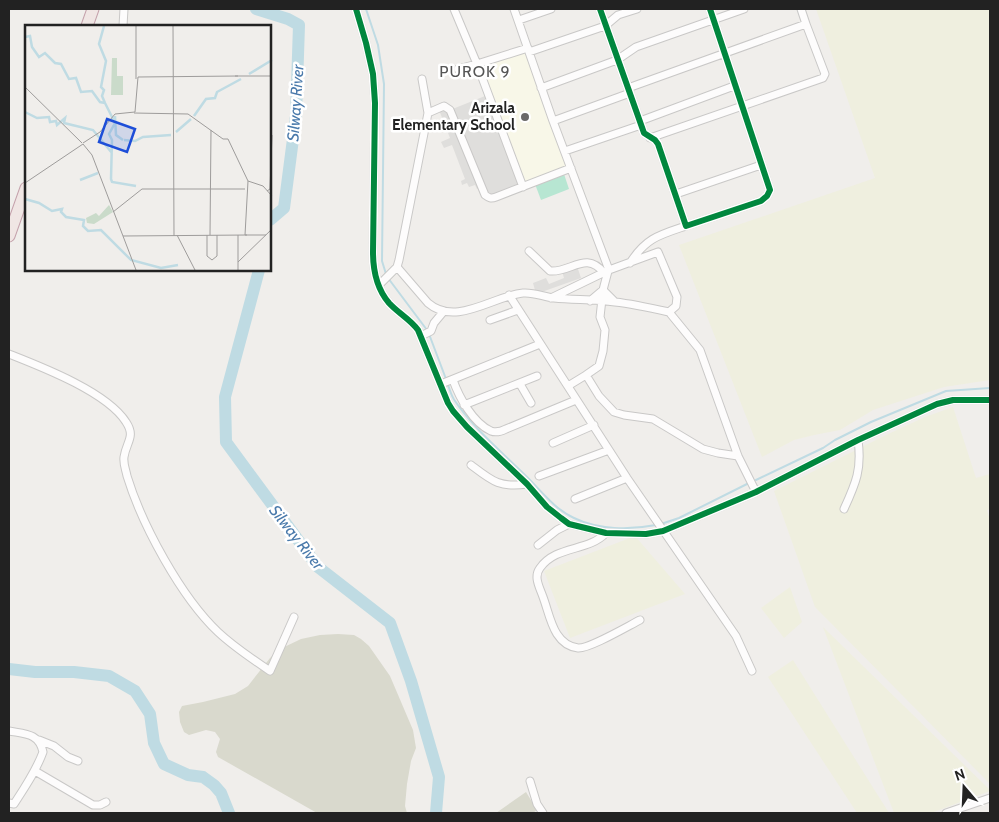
<svg xmlns="http://www.w3.org/2000/svg" width="999" height="822" font-family="Cabin,sans-serif">
<style>
.residential{fill:#dfdedc}
.education{fill:#f8f7e8}
.construction{fill:#d9d9cd}
.farmland{fill:#efefdf}
.pitch{fill:#b7e6d2}
.lines{fill:none;stroke-linecap:round;stroke-linejoin:round}
.stream{stroke:#bfdbe3;stroke-width:2}
.river{stroke:#bfdbe3;stroke-width:12}
.minor-casing{stroke:#c9c8c7;stroke-width:9}
.trunk-casing{stroke:#c5a2ac;stroke-width:13}
.minor{stroke:#fdfcfc;stroke-width:7}
.trunk{stroke:#f0e6e4;stroke-width:11}
.cycleway-casing{stroke:#fff;stroke-width:9}
.cycleway{stroke:#00873e;stroke-width:6}
.poi-dot{fill:#6a6968;stroke:#fff;stroke-width:2}
.labels{text-anchor:middle;stroke-width:5;stroke-linejoin:round;paint-order:stroke}
.poi-label{font-size:15px;font-weight:bold;fill:#222;stroke:#fff;text-anchor:end}
.neighbourhood-label{font-size:16px;letter-spacing:1px;fill:#555;stroke:#fff}
.water-label{font-size:16px;font-style:italic;fill:#4a7aab;stroke:#fff}
.inset-river{fill:none;stroke:#bfdbe3;stroke-width:2.5}
.inset-road{fill:none;stroke:#9e9c9b;stroke-width:1}
.view{fill:#1d4ed8;fill-opacity:0.15;stroke:#1d4ed8;stroke-width:2.5}
.inset-edge{fill:none;stroke:#222;stroke-width:2.5}
</style>
<rect width="100%" height="100%" fill="#f0eeeb"/>
<!-- residential -->
<path class="residential" d="M485 96 521 184 490 196 485 186 477 189 475 185 469 187 467 183 462 185 461 181 465 179 452 145 444 148 441 142 450 138 439 110 448 107 450 110Z
M577 266 581 278 536 294 533 283 546 278 549 284 564 278 562 271Z"/>
<!-- education -->
<path class="education" d="M526 52 568 167 524 183 480 68Z"/>
<!-- construction -->
<path class="construction" d="M338 634 354 635 361 639 369 646 390 676 413 730 416 748 411 761 407 784 405 806 407 813H317L218 757 216 752 220 739 215 732 206 730 189 735 184 732 180 722 179 712 182 706 203 702 235 694 248 686 270 658 278 650 301 639 320 635Z
M526 792 537 810 533 813H496Z"/>
<!-- farmland -->
<path class="farmland" d="M816 9H990V380L944 387 873 410 840 430 814 435 794 440 762 457 679 245 875 178Z
M953 407 976 478 990 474V509L987 510 990 520V784L815 607 774 491 886 435 925 417Z
M635 536 685 594 570 638 544 571Z
M790 587 802 622 784 638 761 608Z
M823 627 990 790V791L931 813H894Z
M793 660 889 813H857L768 677Z"/>
<!-- pitch -->
<path class="pitch" d="M564 174 569 189 541 200 535 184Z"/>
<g class="lines">
<!-- stream -->
<path class="stream" d="M366 9 378 45 384 84 382 261 386 274
M388 278 427 330
M429 334 446 379
M447 383C450 389 451 396 455 401 473 428 505 455 528 478 542 492 556 510 574 518 598 530 630 530 656 525
M756 480 823 448 835 440 871 422 946 391 990 388
M661 524 679 518 749 483"/>
<!-- river -->
<path class="river" d="M256 9 288 19 299 25 296 116 284 208 270 220
M259 270 225 397 226 442 318 567 390 623 411 681 439 777 436 813
M9 669 35 672H74L109 676 135 691 150 714 154 743 164 764 188 775 203 777 214 785 221 793 229 813"/>
<!-- minor casing -->
<g class="minor-casing">
<path id="minor" d="M356 9 366 43 373 74 375 103 373 252C373 269 377 289 389 303 398 313 410 319 418 330L448 403 453 411 467 427 527 484 547 507 561 518 569 524 606 533 646 534 663 531 756 492 858 440 937 404 953 400H990
M454 9 477 64 528 48
M514 9 553 121 609 270 551 298
M600 9 644 133 655 140 658 144 686 226 761 201 767 196 770 190 710 9
M519 20 551 9
M123 26 124 9
M529 52 605 26 618 15 637 9
M458 69 477 64 523 187
M422 79 428 113
M541 88 617 60 636 47 744 9
M628 88 806 24 801 9
M553 121 630 93
M640 121 734 86
M650 138 823 78 825 74 806 24
M565 151 641 125
M676 194 761 165
M529 251 550 271C571 273 586 250 604 273
M630 263C646 238 659 235 686 226
M397 267 428 303C456 327 493 296 523 293 534 292 544 297 554 298 574 300 595 299 615 302 633 304 651 308 669 312L676 306 677 297 658 252 609 270
M379 285 397 267 399 260 428 113 444 106 450 110 485 195C489 198 491 199 496 197L571 168
M509 295 627 478 736 636 752 671
M590 301 603 290 614 301
M669 312 700 350 738 456 756 492
M490 320 518 310
M421 336 431 331 434 323 444 311
M9 354C42 367 107 392 126 422 136 437 126 442 124 457 123 464 126 470 127 476 142 525 181 597 218 632 234 647 252 659 270 671L294 617
M586 375 599 366 603 351 605 330 600 317 603 290 608 271
M453 380C459 397 473 423 491 431 496 433 502 431 506 429L576 400
M441 384 540 344
M520 384 531 403
M568 386 586 375 599 396 614 412 624 415 653 419 703 449 718 453 738 456
M464 405 537 376
M553 443 594 425
M471 465C492 481 499 488 527 484
M539 476 609 450
M575 499 627 478
M844 509C856 483 862 469 858 440
M606 533C588 552 556 545 540 568 533 577 540 588 543 597 550 615 553 645 578 648 589 649 628 626 640 620
M538 545 557 530 569 524
M9 731C25 734 39 733 43 752 36 771 25 787 14 804L9 803
M39 740 54 746 68 757 78 761
M35 771 93 805H100L106 802
M530 781 537 804 543 813
M946 813 990 798"/>
</g>
<!-- trunk casing -->
<g class="trunk-casing">
<path id="trunk" d="M87 26 93 9
M9 236 26 188"/>
</g>
<!-- minor -->
<use href="#minor" class="minor"/>
<!-- trunk -->
<use href="#trunk" class="trunk"/>
<!-- cycleway casing -->
<g class="cycleway-casing">
<path id="cycleway" d="M356 9 366 43 373 74 375 103 373 252C373 269 377 289 389 303 398 313 410 319 418 330L448 403 453 411 467 427 527 484 547 507 561 518 569 524 606 533 646 534 663 531 756 492 858 440 937 404 953 400H990
M600 9 644 133 655 140 658 144 686 226 761 201 767 196 770 190 710 9"/>
</g>
<!-- cycleway -->
<use href="#cycleway" class="cycleway"/>
</g>
<!-- markers -->
<circle class="poi-dot" cx="525" cy="117" r="5"/>
<g class="labels">
<!-- poi labels -->
<g class="poi-label">
<text x="515" y="113">Arizala<tspan x="515" dy="17">Elementary School</tspan></text>
</g>
<!-- neighbourhood labels -->
<g class="neighbourhood-label">
<text x="475" y="77">PUROK 9</text>
</g>
<!-- water labels -->
<g class="water-label">
<text transform="translate(295 103) rotate(-86)" y="6">Silway River</text>
<text transform="translate(297 537) rotate(52)" y="6">Silway River</text>
</g>
</g>
<!-- overview -->
<g transform="translate(25 25)">
<rect width="246" height="246" fill="#f0eeeb"/>
<path d="M87 33H92V51H98V70H86ZM84 180 88 187 69 199 62 198 61 193 71 188 74 191Z" fill="#cadbca"/>
<path class="inset-river" d="M79 1 74 19 81 36 76 62 79 65 77 71 80 78M0 12 5 11 7 22 14 32 20 28 30 38 36 39 44 54 51 53 56 67 67 66 75 77 80 78 90 98 84 109 87 115 86 154 87 157 111 161M224 49 247 35M0 87 12 93 24 92 25 97 31 96 32 100 40 93 39 98 68 105 87 128M90 91 91 110 98 115M169 91 181 74 190 73 192 67 216 54M151 107 166 94M99 115 110 116 118 112 146 110M55 155 73 148M0 174 14 178 27 186 37 184 36 187 41 192 59 195 58 201 63 206 76 205 106 235 136 243 153 240"/>
<path class="inset-road" d="M111 1V54M148 1 149 211M210 51H247M0 62 57 118M109 88 163 89 198 114H203L223 156 238 161 247 171M58 118 75 107 90 89 110 87 113 52 213 51M58 119 67 130 111 245M0 158 58 119M242 166 245 164 247 110M88 187 117 164H220M152 210 170 245M182 210V231L187 235M185 210 186 105M213 210V245M220 210H241M220 210 223 156M98 211 222 210M187 235 192 231V210M213 237 247 204"/>
<path class="view" d="M82 94 110 104 102 127 74 117Z"/>
<rect width="246" height="246" class="inset-edge"/>
</g>
<!-- border -->
<rect width="999" height="822" fill="none" stroke="#222222" stroke-width="20"/>
<!-- north arrow -->
<g transform="translate(964 787) rotate(341)" stroke="#ffffff" stroke-width="4" paint-order="stroke">
<path d="M0-4L9 19L0 12L-9 19Z" fill="#222222"/>
<text y="-8" font-size="14" font-weight="bold" text-anchor="middle" fill="#222222">N</text>
</g>
</svg>
